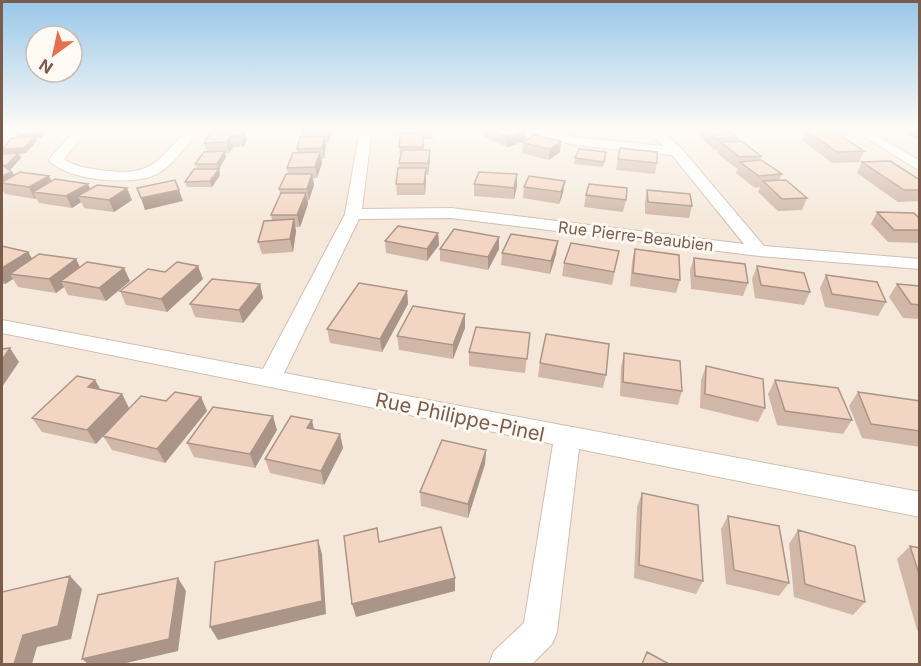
<svg xmlns="http://www.w3.org/2000/svg" width="921" height="666" font-family="Inter,sans-serif">
<style>
.residential{fill:#f5e8da}
.lines{fill:none;stroke-linecap:round;stroke-linejoin:round}
.minor-casing{stroke:#d1beb0;stroke-width:2}
.minor{fill:#fff;fill-rule:evenodd}
.wall{fill:#d1b7a8}
.shaded-wall{fill:#aa9588}
.building{fill:#f3d5c3;stroke:#aa9588;stroke-width:1.5}
.labels{text-anchor:middle;stroke-width:6;stroke-linejoin:round;paint-order:stroke}
.far-street-label{font-size:16px;fill:#7a5c4d;stroke:#fffaf3}
.street-label{font-size:20px;fill:#7a5c4d;stroke:#fffaf3}
</style>
<rect width="100%" height="100%" fill="#fdf6ec"/>
<!-- residential -->
<path class="residential" d="M2 129H919V664H2Z"/>
<g class="lines">
<!-- minor casing -->
<g class="minor-casing">
<path id="minor" d="M76 129H88L64 159C75 167 87 168 100 170 150 177 156 164 187 129H199C188 144 175 163 159 173 136 187 66 181 49 160L51 157Z
M360 129H372L362 209 451 208 744 244 672 155 575 145 535 135 532 129H544L575 137 663 146 646 129H659L681 148 764 246 920 259V269L759 256 451 218 359 219 284 373 920 492V517L579 449 557 632 552 644 532 664H489L494 651 524 623 553 444 2 333V320L263 369 345 214Z
M852 129H866L920 161V171Z"/>
</g>
<!-- minor -->
<use href="#minor" class="minor"/>
</g>
<!-- wall -->
<path class="wall" d="M220 129H245L244 130 247 140 243 147H233L229 153H225L226 157 219 169 220 175 212 187H187L185 182 197 169 195 164 207 151 204 143Z
M304 129H332V131L328 143H326V146L324 159H321L322 163 317 178H313L314 185 309 200H308V204L300 227H295L296 231 293 252 262 254 258 242 272 220 271 215 280 194 279 189 288 174 287 168 297 153V149L303 137 302 132Z
M401 129H433V139H423L424 150 430 161 428 175H426L425 195H397L396 184 399 168V163L400 158 399 147 401 134Z
M485 129H522L526 130 525 141 507 147 484 137Z
M692 129H726L738 138 737 141 761 156 760 160 782 174 779 180 807 198 802 210 778 211 758 192 760 187 755 188 736 173 738 168H736L717 153 718 150H714L699 136 700 133H697Z
M795 129H825L824 130 864 151 859 162 832 163 802 140 806 131H799Z
M912 129H920V141L909 135Z
M12 138H41H36L37 141 26 153 19 154 21 158 10 170 14 175 90 189 132 200 114 212 84 208 81 202 72 208 39 203 36 198 35 199 5 194 2 189V154H3L2 149Z
M561 141 560 152 549 160 522 153 523 143Z
M620 148 657 163 655 174 616 170Z
M575 158H605L603 167 574 164Z
M862 162 920 180V201L898 202 857 173Z
M474 184 517 186 514 199 474 196Z
M524 187 563 193 559 204 523 198Z
M647 190 692 206 689 218 645 214V202Z
M586 195 626 200 623 212 584 207Z
M877 212 920 219V243L888 242 871 224Z
M438 233 439 245 427 261 386 253 385 241Z
M2 246 28 252 32 259H76L80 267 124 268 130 281 106 301 68 295 64 287 56 293 18 287 13 279 5 284H2Z
M440 249H499L488 270 440 261Z
M635 249 680 280 676 293 630 286 632 262Z
M619 251 612 285 562 276 564 263Z
M502 253 556 254 550 274 501 265Z
M694 258 748 283 743 296 691 289 690 270Z
M757 266 810 292 804 305 755 298 752 279Z
M826 275 886 302 878 316 825 307 820 288Z
M203 279 167 312 126 305 120 291Z
M260 284 263 298 243 323 195 317 190 304Z
M897 284 920 286V319L903 318 889 297Z
M407 291 408 304 382 352 330 343 327 329Z
M465 328 453 359 399 350 397 336Z
M530 333 525 373 469 366V352Z
M624 353 682 391 678 405 620 396 621 367Z
M540 363 606 375 603 388 538 377Z
M706 366 765 408 758 422 700 408 701 380Z
M95 380 100 389 122 394 129 408 166 401 201 397 207 411 165 463 112 450 103 436 96 444 42 432 32 418Z
M775 380 852 420 843 434 777 425 768 394Z
M858 392 920 401V447L862 438 849 406Z
M277 430 255 468 194 457 187 443Z
M340 434 343 448 324 485 270 473 265 459Z
M486 450 485 464 468 518 421 506 420 492Z
M642 493 703 581 696 594 634 578 637 507Z
M728 516 789 583 779 596 726 584 721 529Z
M798 530 865 602 853 615 794 597 789 544Z
M910 546 920 548V631L917 630 897 559Z"/>
<!-- shaded-wall -->
<path class="shaded-wall" d="M42 129H49L41 138H36L37 141 26 153 19 154 21 158 10 170 2 171 4 155 2 149 19 139 16 134Z
M244 129 247 140 243 147 240 136Z
M327 129H332V131L328 143 326 132Z
M526 130 525 141 507 147V137Z
M325 136 326 146 324 159 322 148Z
M230 137 233 147 229 153 227 142Z
M561 141 560 152 549 160 550 149Z
M430 150V161L428 175V163Z
M225 151 226 157 219 169 220 175 212 187 210 181 218 169 217 164Z
M320 152 322 163 317 178 315 167Z
M426 168V179L425 195 424 184Z
M12 172 18 184 2 183V176Z
M312 174 314 185 309 200 307 189Z
M517 174V186L514 199V188Z
M49 176 55 188 33 192 36 198 35 199 29 187Z
M565 181 563 193 559 204 561 192Z
M88 184 93 195 78 196 81 202 72 208 66 196Z
M127 188 132 200 114 212 109 200Z
M179 190 183 201 145 210 141 198Z
M306 193 308 204 300 227 297 215Z
M294 219 296 231 293 252 290 239Z
M438 233 439 245 427 261V249Z
M499 237V249L488 270V257Z
M558 241 556 254 550 274 551 261Z
M28 252 36 265 10 274 13 279 5 284 2 279V268Z
M76 259 82 272 61 281 64 287 56 293 49 279Z
M198 266 203 279 167 312 161 299Z
M124 268 130 281 106 301 99 288Z
M260 284 263 298 243 323 239 310Z
M407 291 408 304 382 352 380 339Z
M465 314V328L453 359V345Z
M10 348 19 362 2 387V360Z
M95 380 103 394 88 387Z
M122 394 129 408 96 444 87 430Z
M201 397 207 411 165 463 157 449Z
M273 416 277 430 255 468 250 454Z
M312 420 315 434 307 428Z
M340 434 343 448 324 485 321 471Z
M486 450 485 464 468 518V504Z
M318 540 322 554 326 614 218 640 210 627Z
M70 576 82 589 71 639 37 647 32 664H14L23 635Z
M178 578 186 591 178 651 122 664H88L82 659Z
M455 578V591L356 617 352 604Z"/>
<!-- building -->
<path class="building" d="M22 129H42L38 133 16 134Z
M220 129H240L239 130H219Z
M244 129 240 136 230 137 227 142 204 143 213 130Z
M304 129H327L326 132H302Z
M488 129H522L526 130 507 137Z
M705 129H726L738 138 717 139Z
M831 129 864 151 837 152 806 130Z
M423 133V147H399L400 134Z
M534 135 561 141 550 149 523 143Z
M35 136 24 148 2 149 12 138Z
M325 136 322 148 297 149 300 137Z
M741 141 761 156 739 157 721 142Z
M620 148 657 152V163L618 159Z
M579 149 606 152 604 162 575 158Z
M402 150H430L428 163H399Z
M225 151 217 164H195L204 152Z
M320 152 315 167 287 168 293 153Z
M18 153 7 165H2V154Z
M761 160 782 174 759 176 740 162Z
M890 161 920 180V190H904L862 162Z
M2 165 12 172 2 176Z
M398 168H426L424 184H396Z
M194 169H219L210 181 185 182Z
M20 172 49 176 29 187 2 183V182Z
M479 172 517 174 514 188 474 184Z
M286 174H312L307 189H279Z
M529 176 565 181 561 192 524 187Z
M55 179 88 184 66 196 33 192Z
M175 180 179 190 141 198 137 188Z
M786 180 807 198 782 199 763 181Z
M589 184 627 188 626 200 586 195Z
M97 185 127 188 109 200 78 196Z
M647 190 690 194 692 206 648 202Z
M281 193H306L297 215H271Z
M877 212 914 213 920 219V230H894Z
M294 219 290 239 258 242 264 221Z
M398 226 438 233 427 249 385 241Z
M454 229 499 237 488 257 440 249Z
M511 234 558 241 551 261 502 253Z
M571 243 619 251 614 272 564 263Z
M2 246 28 252 2 268Z
M635 249 679 255 680 280 633 273Z
M39 254 76 259 49 279 10 274Z
M694 258 745 264 748 283 695 276Z
M87 262 124 268 99 288 61 281Z
M177 262 198 266 161 299 120 291 148 269 165 272Z
M757 266 804 273 810 292 761 285Z
M826 275 877 282 886 302 832 294Z
M212 279 260 284 239 310 190 304Z
M359 283 407 291 380 339 327 329Z
M897 284 920 286V305L911 304Z
M413 306 465 314 453 345 397 336Z
M476 327 530 333 527 359 469 352Z
M546 334 609 344 606 375 540 363Z
M10 348 2 360V349Z
M624 353 680 361 682 391 623 382Z
M706 366 763 379 765 408 705 394Z
M77 376 95 380 88 387 122 394 87 430 32 418Z
M775 380 838 388 852 420 785 411Z
M175 392 201 397 157 449 103 436 141 396 166 401Z
M858 392 920 401V431L871 424Z
M213 407 273 416 250 454 187 443Z
M291 416 312 420 307 428 340 434 321 471 265 459Z
M442 440 486 450 468 504 420 492Z
M642 493 698 505 703 581 639 565Z
M728 516 779 526 789 583 734 570Z
M441 527 455 578 352 604 344 536 377 528 379 542Z
M798 530 855 546 865 602 805 584Z
M318 540 322 601 210 627 215 562Z
M910 546 920 548V577Z
M70 576 58 626 23 635 14 664H2V592Z
M178 578 169 639 82 659 98 595Z
M647 652 669 664H642Z"/>
<!-- sky -->
<linearGradient id="sky" x2="0" y2="1"><stop stop-color="#97c7e8"/><stop offset="0.58" stop-color="#fefbf6"/><stop offset="1" stop-color="#fefbf6" stop-opacity="0"/></linearGradient>
<rect width="921" height="222" fill="url(#sky)"/>
<g class="labels">
<!-- far-street labels -->
<g class="far-street-label">
<text transform="translate(636 236) rotate(7)" y="6">Rue Pierre-Beaubien</text>
</g>
<!-- street labels -->
<g class="street-label">
<text transform="translate(460 417) rotate(12)" y="7">Rue Philippe-Pinel</text>
</g>
</g>
<!-- border -->
<rect width="921" height="666" fill="none" stroke="#7a5c4d" stroke-width="6"/>
<!-- north arrow -->
<g transform="translate(54 54) rotate(213)"><circle r="28" fill="#fffaf3" stroke="#cabbb1" stroke-width="1.5"/>
<path d="M0-4.5L10 22L0 15L-10 22Z" fill="#e76f51"/>
<text y="-9" font-size="16" font-weight="bold" text-anchor="middle" fill="#7a5c4d">N</text>
</g>
</svg>
